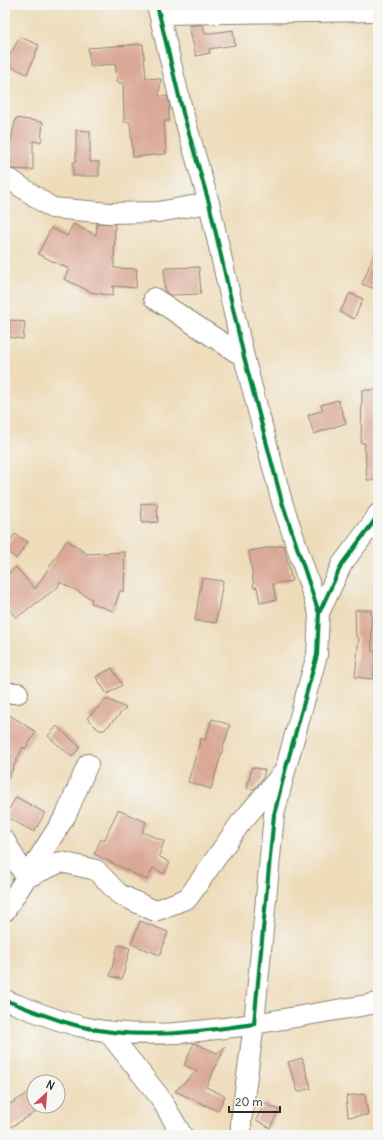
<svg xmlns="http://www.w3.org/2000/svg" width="383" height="1140" font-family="Delius,sans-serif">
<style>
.building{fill:#daa896}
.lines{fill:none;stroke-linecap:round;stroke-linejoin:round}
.street-casing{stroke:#8c8472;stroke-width:22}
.street{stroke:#fff;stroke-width:20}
.cycleway-casing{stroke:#f6f6f2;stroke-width:6}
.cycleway{stroke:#00873e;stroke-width:4}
</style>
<rect width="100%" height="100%" fill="#f6f6f2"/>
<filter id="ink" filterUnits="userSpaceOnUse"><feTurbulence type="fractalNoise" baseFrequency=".025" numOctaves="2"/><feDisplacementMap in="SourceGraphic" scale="8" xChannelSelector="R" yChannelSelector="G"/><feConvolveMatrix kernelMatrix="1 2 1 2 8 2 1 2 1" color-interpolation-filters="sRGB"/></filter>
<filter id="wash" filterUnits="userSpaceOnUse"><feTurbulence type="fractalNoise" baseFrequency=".012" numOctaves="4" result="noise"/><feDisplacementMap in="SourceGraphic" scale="16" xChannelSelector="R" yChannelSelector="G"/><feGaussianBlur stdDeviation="0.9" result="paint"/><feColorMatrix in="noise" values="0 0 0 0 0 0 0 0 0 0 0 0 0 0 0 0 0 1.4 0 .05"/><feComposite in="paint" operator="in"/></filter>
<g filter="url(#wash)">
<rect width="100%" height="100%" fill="#eedcb9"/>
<g id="blocks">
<!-- building -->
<path class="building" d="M194 25H203L205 34 233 30 235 45 209 49 210 53 196 56 189 26Z
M20 37 39 45 27 74 5 64Z
M143 44 146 78 161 79 159 96H167L169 103V121H164L166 154 133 157 130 122H124L123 83H118L115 64 90 66 88 48Z
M16 118 43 122 41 142 33 141V170L8 169 9 148Z
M76 130 90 131V162H99V176H73V162H76Z
M97 223 115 224 114 268 137 269 136 288 113 286V296L91 292 64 279 69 269 38 254 51 228 67 236 73 224 96 235Z
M378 245V290L362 284Z
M199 267 201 294 170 295 165 291 164 268Z
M350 293 363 299 354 319 340 312Z
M10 320 25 322 23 339 8 337Z
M362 390H378V480H367L365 450H364L365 443H361Z
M338 400 346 423 314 434 308 415 323 410 321 405Z
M157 503 158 522 142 523 141 504Z
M15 534 28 542 16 559 5 549Z
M67 540 87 554 125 552 124 591H120L113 611 91 603 92 599 60 582 58 587 16 618 5 604V577L16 567 35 589Z
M284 545 292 581 273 584 276 600 260 603 257 587 254 588 249 551Z
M202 578 223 581 216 623 195 620Z
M355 610H371L372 651 376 652 373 679 355 677 359 638 356 637Z
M112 668 122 685 107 694 96 677Z
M107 699 126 708 104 730H99L87 718Z
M5 712 36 732 25 749 23 747 5 785Z
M212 719 230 725 211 789 188 782 201 738 205 740Z
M57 726 80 747 72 757 48 736Z
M252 767 265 770 263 778 254 789 247 788Z
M16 797 45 813 34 832 5 816Z
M118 810 146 822 142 832 164 841 159 856 170 863 164 874 153 868 147 880 94 854 101 839 104 841Z
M140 921 168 932 160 955 131 944Z
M118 945 130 948 122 979 110 976Z
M194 1043 217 1053 225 1047 206 1087 225 1096 218 1111 175 1091 197 1071 184 1065Z
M302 1058 311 1088 298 1092 288 1062Z
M30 1092 34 1098V1106H39L41 1109 11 1127 5 1116V1107Z
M365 1094 368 1115 348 1117 346 1096Z
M265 1103 279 1110 270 1128 256 1120Z"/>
</g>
</g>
<g filter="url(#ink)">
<use href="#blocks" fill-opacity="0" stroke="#8c8472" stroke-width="1"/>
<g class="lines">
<!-- street casing -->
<g class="street-casing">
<path id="street" d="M157 5 183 113 209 203 244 357 282 502 319 613
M160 14 378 11
M11 180 52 208 110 213 158 212 209 203
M154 298 244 357
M5 693H18
M5 841 26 878
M26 878 61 862 96 870 119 894 155 911 188 898 239 825 282 774
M5 911 66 815 88 764
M5 1000C31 1010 56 1021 83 1027 138 1040 199 1032 254 1024L274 815 285 771 317 655 319 613 342 564 372 524 378 514
M107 1031 159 1096 182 1135
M241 1135V1121L254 1024 378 1003"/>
</g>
<!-- street -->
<use href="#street" class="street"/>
<!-- cycleway casing -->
<g class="cycleway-casing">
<path id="cycleway" d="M157 5 183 113 209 203 244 357 282 502 319 613
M5 1000C31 1010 56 1021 83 1027 138 1040 199 1032 254 1024L274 815 285 771 317 655 319 613 342 564 372 524 378 514"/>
</g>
<!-- cycleway -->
<use href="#cycleway" class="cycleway"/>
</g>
</g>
<!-- margin -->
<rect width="383" height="1140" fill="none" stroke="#f6f6f2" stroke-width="20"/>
<!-- north arrow -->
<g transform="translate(46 1094) rotate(26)"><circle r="19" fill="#f6f6f2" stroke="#a5a5a2"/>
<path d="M0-3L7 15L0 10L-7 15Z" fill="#d1495b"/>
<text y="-6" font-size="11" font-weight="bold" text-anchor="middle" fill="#2b2b2b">N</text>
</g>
<!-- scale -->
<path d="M229 1106v6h51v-6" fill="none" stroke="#2b2b2b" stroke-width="2"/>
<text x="235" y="1106" font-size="12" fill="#2b2b2b" stroke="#f6f6f2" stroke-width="3" paint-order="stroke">20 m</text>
</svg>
